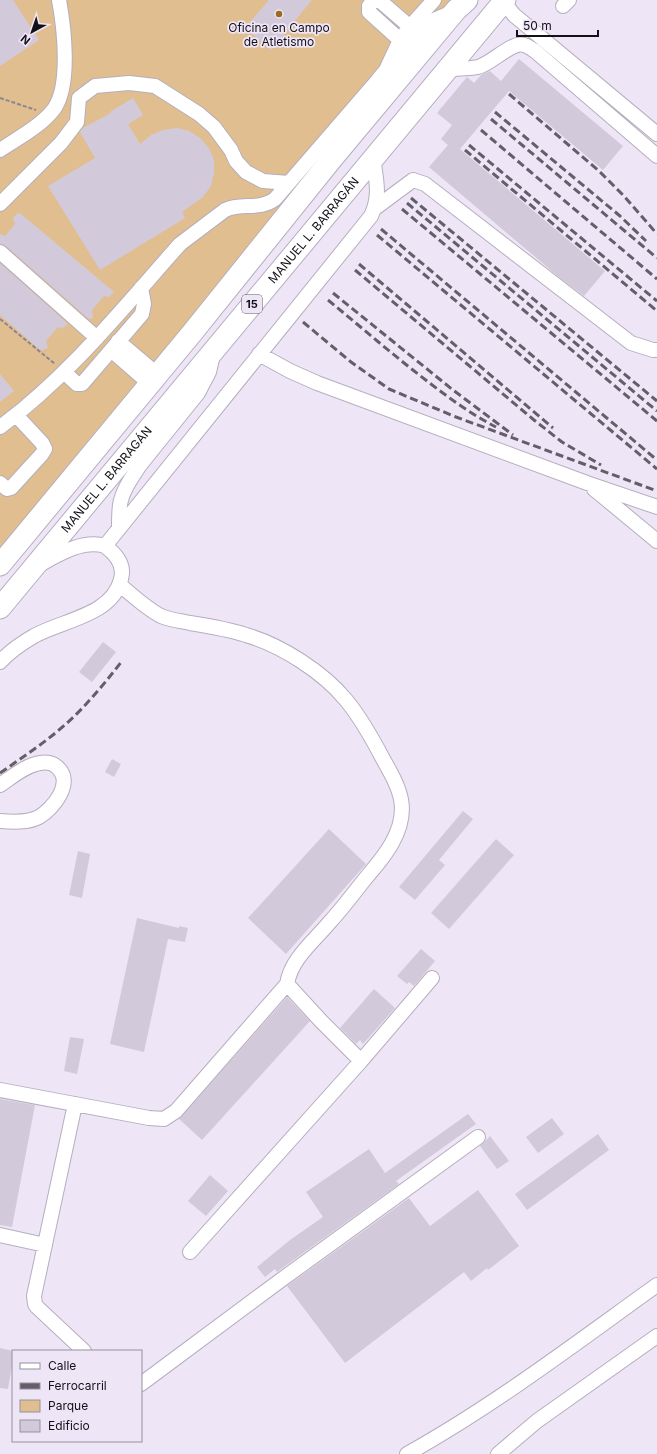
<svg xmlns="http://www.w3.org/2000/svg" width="657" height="1454" font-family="Inter,sans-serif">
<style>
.green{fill:#e1be8f}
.building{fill:#d2cadb}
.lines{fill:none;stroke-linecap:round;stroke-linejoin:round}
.minor-casing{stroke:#b5aebd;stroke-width:16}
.highway-casing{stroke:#b5aebd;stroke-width:23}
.path{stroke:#8c8692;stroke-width:2;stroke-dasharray:4 2;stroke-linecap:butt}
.minor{stroke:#fff;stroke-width:14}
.highway{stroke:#fff;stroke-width:21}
.rail{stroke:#635e68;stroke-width:3;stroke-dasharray:8 4;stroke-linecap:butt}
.poi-dot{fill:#9a6b1d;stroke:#eee6f7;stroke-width:1.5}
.labels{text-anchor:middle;stroke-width:3.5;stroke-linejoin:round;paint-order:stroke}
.shield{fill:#eee6f7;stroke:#55505a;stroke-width:1}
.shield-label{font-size:11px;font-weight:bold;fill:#131016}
.poi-label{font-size:12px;fill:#131016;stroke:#eee6f7}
.street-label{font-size:12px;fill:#131016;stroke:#eee6f7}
</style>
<rect width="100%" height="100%" fill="#eee6f7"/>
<!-- green -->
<path class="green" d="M0 0H456L0 550Z"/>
<!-- building -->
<path class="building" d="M0 0H13L39 40 0 66Z
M269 0H312L271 50 245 28Z
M519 59 623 146 603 170 509 91 460 149 605 271 584 296 560 278 429 167 448 145 441 139 452 125 437 113 467 77 474 83 481 75 490 71 501 81Z
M133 98 143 115 128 124 140 144 151 135 163 130 177 128 189 131 200 138 209 148 214 160V173L211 186 203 197 182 212 185 218 100 270 48 186 95 158 80 132 83 128 111 113 110 112Z
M18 213 21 214 114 292 109 297 104 296 92 310 93 318 89 319 6 246 0 244V234L5 236 15 224 13 218Z
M0 263 67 323V325L63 328 58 327 46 341 48 348 42 350 39 349 0 315Z
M0 374 14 391 0 402Z
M103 642 116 652 92 682 79 672Z
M112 759 121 764 114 777 105 772Z
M463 811 473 819 439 860 445 865 415 900 399 887Z
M329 829 366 864 286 954 248 918Z
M496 839 514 855 449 929 431 913Z
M78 851 90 854 82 898 69 895Z
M137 918 179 928V926L188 928 185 942 168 939 144 1052 110 1044Z
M421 949 435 961 414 986 409 982 407 984 397 976Z
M374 989 395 1008 363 1044 360 1040 356 1044 340 1028Z
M287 997 310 1021 202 1140 179 1119Z
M70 1037 84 1039 77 1074 64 1071Z
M0 1099 35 1105 12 1227 0 1225Z
M468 1114 476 1124 396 1181 399 1184 277 1272 275 1269 265 1277 257 1267 290 1240 323 1217 306 1192 369 1149 385 1173Z
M552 1118 564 1134 538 1153 526 1137Z
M598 1134 609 1150 527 1210 515 1194Z
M490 1136 509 1161 497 1169 480 1146Z
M210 1175 228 1191 206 1216 188 1201Z
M478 1190 519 1246 488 1270 487 1268 471 1281 464 1272 345 1363 287 1286 409 1198 430 1226Z
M0 1348 13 1351V1360L8 1389 0 1388Z"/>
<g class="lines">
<!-- minor casing -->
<g class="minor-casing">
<path id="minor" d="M379 0 416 32
M503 1 514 15 657 134
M563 6 569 0
M406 31 434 0
M447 69C457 69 468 69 478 67 491 64 512 41 524 45 528 46 532 49 535 51L657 156
M398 74C409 34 414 27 453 12
M0 150C18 138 41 126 54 109 71 85 64 27 59 0
M0 204 61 143 77 122 79 98 95 86 129 83 155 86 199 114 214 127 231 150 236 161 246 172 263 181 289 183
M374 209 413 180 425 184 631 343 653 350H657
M0 252 97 338
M118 341 158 375
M111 350 150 384
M259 354 290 371 317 383 587 483 657 507
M64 372 77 384H82L142 314 144 304 141 288
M0 427C69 376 123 308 180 244L225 210C242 202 259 211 275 199L377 81 386 70 400 40 369 12V6L374 0
M0 483 7 489 11 488 42 454 45 449 42 443 16 415
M594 489 657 541
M119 528C119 521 119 513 120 505 122 491 132 477 140 465L198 393 209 372 213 355
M41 564C59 554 84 539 105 546
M120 585C132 595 147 609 161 616 170 620 181 621 190 623 209 626 228 629 246 635 281 645 323 672 346 700 361 718 372 738 383 759 400 789 411 809 392 843 385 856 375 867 365 879 353 894 342 909 329 923 313 942 291 959 287 984
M0 662C10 651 22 643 34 636 63 620 113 615 121 579 125 565 116 554 105 546L371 216C381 196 376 179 373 158
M0 785C12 777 26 765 40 763 46 762 53 763 57 767 75 782 53 809 39 817 28 823 12 822 0 821
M0 1090 149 1118 164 1119 176 1111 287 984 321 1021 361 1061
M75 1104 34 1296 35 1304 37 1307 84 1351
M0 1235 45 1245
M190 1252 361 1061 432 978
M141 1384 281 1280 478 1137
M407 1454C495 1405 576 1343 657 1285
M498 1454 537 1421 657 1336"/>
</g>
<!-- highway casing -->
<g class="highway-casing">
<g id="highway">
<path d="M0 565 192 333 331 160 456 10 467 0"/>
<path id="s1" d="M0 608 505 0"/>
</g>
</g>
<!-- path -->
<path class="path" d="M0 98 36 110
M0 319 55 364"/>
<!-- minor -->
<use href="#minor" class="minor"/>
<!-- highway -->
<use href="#highway" class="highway"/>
<!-- rail -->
<path class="rail" d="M509 94 599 171 624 196 657 234
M495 112 620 216 646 241
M491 119 657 258
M481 130 657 279
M469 145 657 301
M465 150 657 311
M411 198 657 401
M407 203 657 411
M402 209 657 421
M381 229 657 460
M377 235 657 469
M359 264 553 428
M355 270 534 420 562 442 601 465
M333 293 453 390 513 435
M328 300C361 327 393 355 427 381 449 398 471 414 496 427
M303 322 351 362 389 389 456 417 657 491
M0 773C23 757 46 742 67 723 87 705 105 683 122 661"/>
</g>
<!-- markers -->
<circle class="poi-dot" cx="279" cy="14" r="4"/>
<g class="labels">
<!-- shield labels -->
<rect class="shield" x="242" y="295" width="20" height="18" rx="3"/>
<g class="shield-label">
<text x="252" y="308">15</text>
</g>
<!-- poi labels -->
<g class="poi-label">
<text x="279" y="32">Oficina en Campo<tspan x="279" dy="14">de Atletismo</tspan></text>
</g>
<!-- street labels -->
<g class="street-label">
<text dy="4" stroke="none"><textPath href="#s1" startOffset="491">MANUEL L. BARRAGÁN</textPath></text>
<text dy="4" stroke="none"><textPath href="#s1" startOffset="167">MANUEL L. BARRAGÁN</textPath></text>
</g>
</g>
<!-- legend -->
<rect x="12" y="1350" width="130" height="92" fill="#eee6f7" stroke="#96909d"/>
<rect x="20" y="1363" width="20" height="6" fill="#ffffff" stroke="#96909d"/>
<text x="48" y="1370" font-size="12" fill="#131016">Calle</text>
<rect x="20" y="1383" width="20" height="6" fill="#635e68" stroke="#96909d"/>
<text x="48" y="1390" font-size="12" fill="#131016">Ferrocarril</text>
<rect x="20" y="1400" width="20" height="12" fill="#e1be8f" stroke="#96909d"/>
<text x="48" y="1410" font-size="12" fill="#131016">Parque</text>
<rect x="20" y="1420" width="20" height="12" fill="#d2cadb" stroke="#96909d"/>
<text x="48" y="1430" font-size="12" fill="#131016">Edificio</text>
<!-- north arrow -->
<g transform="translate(32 32) rotate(220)" stroke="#eee6f7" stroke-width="3" paint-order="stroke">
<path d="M0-3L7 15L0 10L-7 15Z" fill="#131016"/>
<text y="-6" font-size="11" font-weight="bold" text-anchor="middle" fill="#131016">N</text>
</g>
<!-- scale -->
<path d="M517 30v6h81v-6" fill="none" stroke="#131016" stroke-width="2"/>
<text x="523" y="30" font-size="12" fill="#131016" stroke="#eee6f7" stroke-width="3" paint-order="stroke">50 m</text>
</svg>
